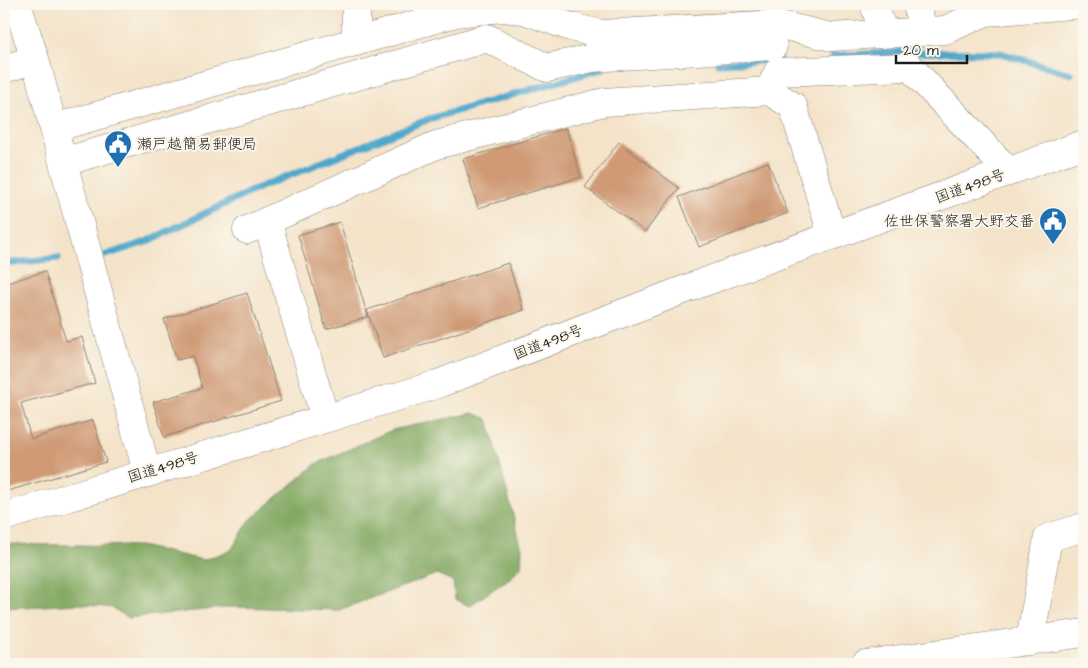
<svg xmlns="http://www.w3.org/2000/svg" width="1088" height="668" font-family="'Architects Daughter','Klee One',sans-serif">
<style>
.forest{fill:#7ea65d;stroke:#4d613c}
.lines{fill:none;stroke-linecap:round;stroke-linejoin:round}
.stream{stroke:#4fa7cc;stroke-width:7}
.building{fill:#cf9a74}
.minor-casing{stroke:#888072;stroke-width:29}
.highway-casing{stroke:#888072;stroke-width:29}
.minor{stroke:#fff;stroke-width:28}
.highway{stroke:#fff;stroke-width:28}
.labels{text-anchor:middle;stroke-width:4;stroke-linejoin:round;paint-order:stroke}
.poi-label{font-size:15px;fill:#1c1c1c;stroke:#fbf7ec;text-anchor:start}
.street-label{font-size:15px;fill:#1c1c1c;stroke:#fbf7ec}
</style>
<rect width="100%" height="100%" fill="#fbf7ec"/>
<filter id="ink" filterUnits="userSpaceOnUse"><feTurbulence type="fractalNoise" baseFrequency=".02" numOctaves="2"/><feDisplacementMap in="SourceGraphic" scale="10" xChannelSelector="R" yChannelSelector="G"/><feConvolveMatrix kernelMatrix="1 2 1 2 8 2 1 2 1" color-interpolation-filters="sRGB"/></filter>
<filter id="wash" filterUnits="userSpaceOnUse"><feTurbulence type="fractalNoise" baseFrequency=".0096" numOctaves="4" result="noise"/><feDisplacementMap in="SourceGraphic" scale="20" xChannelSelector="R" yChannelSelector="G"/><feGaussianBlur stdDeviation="1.12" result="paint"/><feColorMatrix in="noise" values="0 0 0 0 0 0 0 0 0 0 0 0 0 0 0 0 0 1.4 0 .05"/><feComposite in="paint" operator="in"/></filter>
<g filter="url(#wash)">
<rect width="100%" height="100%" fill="#f4e3c9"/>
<!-- forest -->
<path class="forest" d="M473 413 488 419 522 549 521 567 510 578 469 606 455 599 453 581 437 574 339 610 232 607 128 618 113 608 79 604 4 608V544L140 546 203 560 231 550 250 520 316 464 392 430Z"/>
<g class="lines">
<!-- stream -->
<path class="stream" d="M833 56 900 52 1000 53 1071 74
M718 63 779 60
M106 255 146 242 258 188 429 119 602 69
M4 264 58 258"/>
</g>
<g id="blocks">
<!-- building -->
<path class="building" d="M566 128 581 177 478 208 463 159Z
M619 142 679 188 645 232 585 187Z
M768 162 788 213 699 247 679 197Z
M340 222 368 317 326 329 298 235Z
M508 263 524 310 383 358 367 310Z
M45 271 66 341 82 337 95 383 21 403 31 439 93 420 106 462 4 492V284Z
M247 293 281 401 164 437 153 402 202 388 193 356 177 360 164 319Z"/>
</g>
</g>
<g filter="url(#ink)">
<use href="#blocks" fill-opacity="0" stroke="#888072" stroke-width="1"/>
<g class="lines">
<!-- minor casing -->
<g class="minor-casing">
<path id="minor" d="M17 4 35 59 147 472
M356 4V42
M874 4 884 34
M917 4 923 32
M4 69 35 59
M769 91 778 72 910 67 1009 172
M54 128 456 13 501 8 524 10 571 27 601 34 777 24 831 37 945 30 986 12 1084 4
M63 162 487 38 547 68 592 58 773 46
M267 221 325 418
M247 230 436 145 604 102 769 91 793 106 832 235
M1030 641 1048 538 1084 527
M865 664 1084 633"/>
</g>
<!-- highway casing -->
<g class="highway-casing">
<path id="highway" d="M4 517 435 385 699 284 1084 144"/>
</g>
<!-- minor -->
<use href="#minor" class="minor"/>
<!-- highway -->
<use href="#highway" class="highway"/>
</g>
</g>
<!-- icons -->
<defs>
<g id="civic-pin" transform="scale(1.4375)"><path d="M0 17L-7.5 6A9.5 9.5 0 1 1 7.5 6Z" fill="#1f6fb2" stroke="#fbf7ec"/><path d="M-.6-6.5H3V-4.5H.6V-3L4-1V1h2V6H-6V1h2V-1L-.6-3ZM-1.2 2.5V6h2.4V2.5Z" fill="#fff"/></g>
</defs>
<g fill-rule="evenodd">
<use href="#civic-pin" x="118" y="144"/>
<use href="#civic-pin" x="1053" y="221"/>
</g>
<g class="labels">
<!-- poi labels -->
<g class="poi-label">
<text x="137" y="149">瀬戸越簡易郵便局</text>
<text x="1034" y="226" text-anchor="end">佐世保警察署大野交番</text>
</g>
<!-- street labels -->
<g class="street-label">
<text transform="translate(970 186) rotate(-20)" y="5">国道498号</text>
<text transform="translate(548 342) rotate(-21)" y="5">国道498号</text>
<text transform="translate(163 467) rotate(-17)" y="5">国道498号</text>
</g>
</g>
<!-- margin -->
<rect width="1088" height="668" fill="none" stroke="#fbf7ec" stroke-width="20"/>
<!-- scale -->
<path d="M896 55v8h71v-8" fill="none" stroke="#1c1c1c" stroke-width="2.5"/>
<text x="903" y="55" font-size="15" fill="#1c1c1c" stroke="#fbf7ec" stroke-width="4" paint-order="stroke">20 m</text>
</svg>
